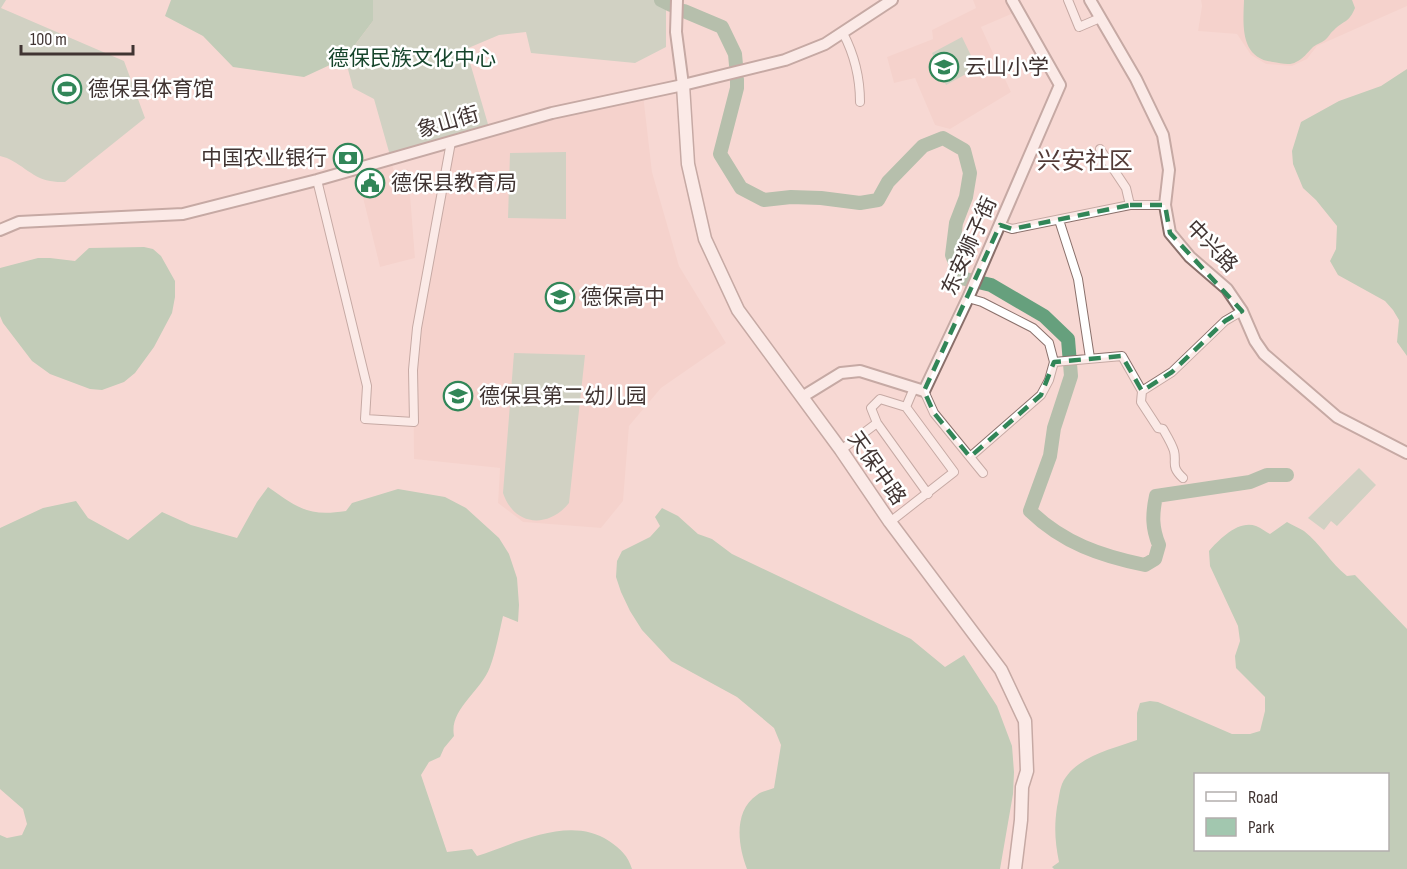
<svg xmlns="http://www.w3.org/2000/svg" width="1407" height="869" font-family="'Sofia Sans Condensed','Noto Sans SC',sans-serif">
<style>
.built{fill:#f1cbc4}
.green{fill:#a2c7af}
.forest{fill:#80bc97;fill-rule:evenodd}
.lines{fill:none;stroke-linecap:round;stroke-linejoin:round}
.river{stroke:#66a07d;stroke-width:14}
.minor-casing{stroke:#8a706b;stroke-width:10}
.tertiary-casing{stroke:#8a706b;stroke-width:14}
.secondary-casing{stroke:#8a706b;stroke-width:14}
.primary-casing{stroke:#8a706b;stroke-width:15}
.minor{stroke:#fff;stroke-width:8}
.tertiary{stroke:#fff;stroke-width:10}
.secondary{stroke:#fff;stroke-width:10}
.primary{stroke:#fff;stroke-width:12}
.marked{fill:none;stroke:#318658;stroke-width:4.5;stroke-dasharray:12 8;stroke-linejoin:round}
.labels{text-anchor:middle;stroke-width:5;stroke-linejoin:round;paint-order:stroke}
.park-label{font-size:21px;fill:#16452c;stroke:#fff}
.poi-label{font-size:21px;fill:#403432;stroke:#fff;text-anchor:start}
.street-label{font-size:21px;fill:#403432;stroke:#fff}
.quarter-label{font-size:24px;fill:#533b37;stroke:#fff}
</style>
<rect width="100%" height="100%" fill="#f7d8d3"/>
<!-- built -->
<path class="built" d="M973 0H1009L1016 12 981 27 1011 92 950 129 935 125 915 78 894 83 887 57 933 39 932 30 976 8Z
M1201 0H1407V6L1317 46 1307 59 1292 66 1266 64 1251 55 1237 34 1198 31 1202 6Z
M643 94 652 172 679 266 726 343 661 388 629 426 623 501 601 528 523 522 498 503 500 468 414 459 413 370 451 142Z
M391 159 394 172 408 169 415 258 380 267 356 169Z"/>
<!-- green -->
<path class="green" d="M0 0H6L1 8 124 61 145 118 65 182C60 182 55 182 50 181 31 178 19 160 0 156Z
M373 0H666V47L635 63 531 53 526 32 499 35 466 49 490 131 391 159 374 99 353 88 345 58 373 21Z
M962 37 977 68 946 85 932 53Z
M566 152V219L508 218 510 153Z
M514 353 585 355 569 503C548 529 514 526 503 493Z
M1359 468 1376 485 1337 526 1331 521 1324 530 1308 518Z"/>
<!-- forest -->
<path class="forest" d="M171 0H373V21L345 58 304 77 233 67 203 36 165 16Z
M1244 0H1352L1355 8C1349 23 1344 20 1334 30 1330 33 1328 38 1325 40 1321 43 1317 44 1313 47 1307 53 1303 59 1296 62 1290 66 1280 63 1273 62 1240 58 1243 26 1244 0Z
M1407 69V356L1397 342 1399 320 1393 310 1385 301 1338 275 1330 261 1336 249 1337 226 1316 200 1303 188 1293 164 1292 151 1301 122 1339 101 1381 86Z
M144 247 153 249 161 256 175 281V297L172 313 154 347 135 373 124 382 102 390 90 389 50 374 32 361 3 323 0 316V268L38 258H50L75 261 89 248Z
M268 487C298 508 308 517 346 511L352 503 398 489 445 497 466 508 499 538 509 554 517 578 519 605 518 622 503 616C499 633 496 651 490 667 480 693 449 709 454 736L444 748 440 757 429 762 421 775 447 852 472 849 477 856C517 843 570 815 609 841 621 849 628 856 632 869H0V835L7 838 22 835 27 824 23 809 0 789V528L43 508 76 501 88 518 128 540 162 512 191 525 237 538 257 502Z
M662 508 678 516 698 534 712 539 732 554 911 639 945 667 964 655 997 706 1012 746 1014 772 1013 794 1000 869H747C738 846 733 811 757 795 762 791 769 790 774 788L781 745 774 728 737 697 671 661 642 630 630 611 621 592 616 577 617 561 622 551 650 537 660 526 655 517Z
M1287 522C1292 525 1299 528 1304 531 1321 544 1330 563 1347 576L1355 575 1407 629V869H1054L1052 867 1059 862C1055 842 1054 827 1057 807 1059 799 1059 792 1062 784 1074 757 1112 749 1137 740V713L1140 703 1150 701 1158 702 1232 734H1250L1260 731 1265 711V697L1236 668 1235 656 1240 641 1238 626 1210 566 1209 551C1220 539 1238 520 1256 526 1261 528 1266 532 1270 534ZM1196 774H1388V850H1196Z"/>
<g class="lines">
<!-- river -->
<path class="river" d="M661 0 671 5
M684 11 722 27 735 54 736 65
M737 79V88L720 154 741 188 764 200 791 197 821 198 860 203 878 200 888 182 923 146 943 138 964 150 970 173 966 197 956 223 952 255 961 278 991 285 1044 316 1068 339 1071 376 1054 428 1050 456 1030 511C1063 543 1101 556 1145 565L1155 559 1159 545C1152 528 1152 515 1156 496L1250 482 1267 475H1287"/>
<!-- minor casing -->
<g class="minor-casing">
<path id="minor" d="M1068 0 1079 27 1100 18
M843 33C854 54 860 78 860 102
M1100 149 1126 188 1130 205
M317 180 367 386 365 419 414 422 413 370 417 328 451 142
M1059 220 1078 279 1090 358
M1000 225 1012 229 1130 205H1165
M968 298 982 302 1033 328 1049 343 1054 362 1049 380 1041 395 970 457
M1054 362 1122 356 1142 391 1141 402 1158 428 1163 429C1167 436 1172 444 1174 451 1177 463 1170 466 1183 478
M924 391 934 413 983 473
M1142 391 1172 372 1225 321 1242 311
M877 423 928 494
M841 450 877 423 871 408 880 399 906 407
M890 522 954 472 906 407 914 388"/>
</g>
<!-- tertiary casing -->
<g class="tertiary-casing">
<path id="tertiary" d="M677 0 676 32 683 85
M802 397 841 373 860 371 924 391 968 298 1060 85 1012 0"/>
</g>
<!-- secondary casing -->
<g class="secondary-casing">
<path id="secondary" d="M1090 0 1136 79 1163 135 1169 170 1165 205 1170 233 1190 257 1227 289 1242 311 1255 341 1264 354 1337 417 1407 453
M0 230 19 222 183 214 317 180 552 113 683 85 785 60 825 44 892 0"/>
</g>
<!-- primary casing -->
<g class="primary-casing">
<path id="primary" d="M683 85 688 164 705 239 738 310 841 450 890 522 1001 670 1025 721 1027 771 1022 787 1021 820 1015 869"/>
</g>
<!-- minor -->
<use href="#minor" class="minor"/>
<!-- tertiary -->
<use href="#tertiary" class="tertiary"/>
<!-- secondary -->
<use href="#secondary" class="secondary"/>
<!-- primary -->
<use href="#primary" class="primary"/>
</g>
<!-- marked area -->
<path d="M0 0H1407V869H0ZM1130 205H1165L1170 233 1242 311 1225 321 1172 372 1142 391 1122 356 1054 362 1041 395 970 457 934 413 924 391 1000 225 1012 229Z" fill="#f7d8d3" fill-opacity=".55" fill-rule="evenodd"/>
<path class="marked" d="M1130 205H1165L1170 233 1242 311 1225 321 1172 372 1142 391 1122 356 1054 362 1041 395 970 457 934 413 924 391 1000 225 1012 229Z"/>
<!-- icons -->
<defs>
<g id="school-ring" transform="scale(1.5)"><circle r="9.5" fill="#fff" stroke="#318658" stroke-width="1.5"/><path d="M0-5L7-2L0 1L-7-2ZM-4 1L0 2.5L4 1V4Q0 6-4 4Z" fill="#318658"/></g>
<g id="stadium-ring" transform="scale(1.5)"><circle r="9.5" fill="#fff" stroke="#318658" stroke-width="1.5"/><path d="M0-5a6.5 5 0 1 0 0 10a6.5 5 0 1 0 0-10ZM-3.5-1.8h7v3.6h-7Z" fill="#318658"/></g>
<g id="bank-ring" transform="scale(1.5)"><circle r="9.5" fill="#fff" stroke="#318658" stroke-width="1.5"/><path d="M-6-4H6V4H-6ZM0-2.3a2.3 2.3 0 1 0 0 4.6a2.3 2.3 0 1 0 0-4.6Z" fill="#318658"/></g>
<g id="civic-ring" transform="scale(1.5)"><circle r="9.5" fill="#fff" stroke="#318658" stroke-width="1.5"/><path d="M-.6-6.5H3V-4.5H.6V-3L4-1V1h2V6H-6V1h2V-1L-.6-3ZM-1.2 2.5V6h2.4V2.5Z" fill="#318658"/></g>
</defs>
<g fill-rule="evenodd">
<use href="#school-ring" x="944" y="67"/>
<use href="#stadium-ring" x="67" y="89"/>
<use href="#bank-ring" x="348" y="158"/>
<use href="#civic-ring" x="370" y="183"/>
<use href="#school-ring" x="560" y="297"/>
<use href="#school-ring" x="458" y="396"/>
</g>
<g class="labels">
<!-- park labels -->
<g class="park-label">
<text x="412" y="65">德保民族文化中心</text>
</g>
<!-- poi labels -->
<g class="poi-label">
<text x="965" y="74">云山小学</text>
<text x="88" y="96">德保县体育馆</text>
<text x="327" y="165" text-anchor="end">中国农业银行</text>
<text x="391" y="190">德保县教育局</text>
<text x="581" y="304">德保高中</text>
<text x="479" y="403">德保县第二幼儿园</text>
</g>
<!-- street labels -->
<g class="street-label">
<text transform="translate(448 122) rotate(-16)" y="7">象山街</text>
<text transform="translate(969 246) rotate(-66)" y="7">东安狮子街</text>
<text transform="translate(1212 246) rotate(46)" y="7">中兴路</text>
<text transform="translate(877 468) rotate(55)" y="7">天保中路</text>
</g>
<!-- quarter labels -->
<g class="quarter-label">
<text x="1085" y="169">兴安社区</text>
</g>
</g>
<!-- legend -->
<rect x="1194" y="773" width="195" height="78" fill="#ffffff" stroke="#b3aead" stroke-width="1.5"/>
<rect x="1206" y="792" width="30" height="9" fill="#ffffff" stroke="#b3aead" stroke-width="1.5"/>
<text x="1248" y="803" font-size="18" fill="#403432">Road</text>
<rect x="1206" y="818" width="30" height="18" fill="#a2c7af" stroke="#b3aead" stroke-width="1.5"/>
<text x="1248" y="833" font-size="18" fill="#403432">Park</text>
<!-- scale -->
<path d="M21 45v9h112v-9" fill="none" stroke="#403432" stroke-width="3"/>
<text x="30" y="45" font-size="18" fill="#403432" stroke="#ffffff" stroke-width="4.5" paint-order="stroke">100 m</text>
</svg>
